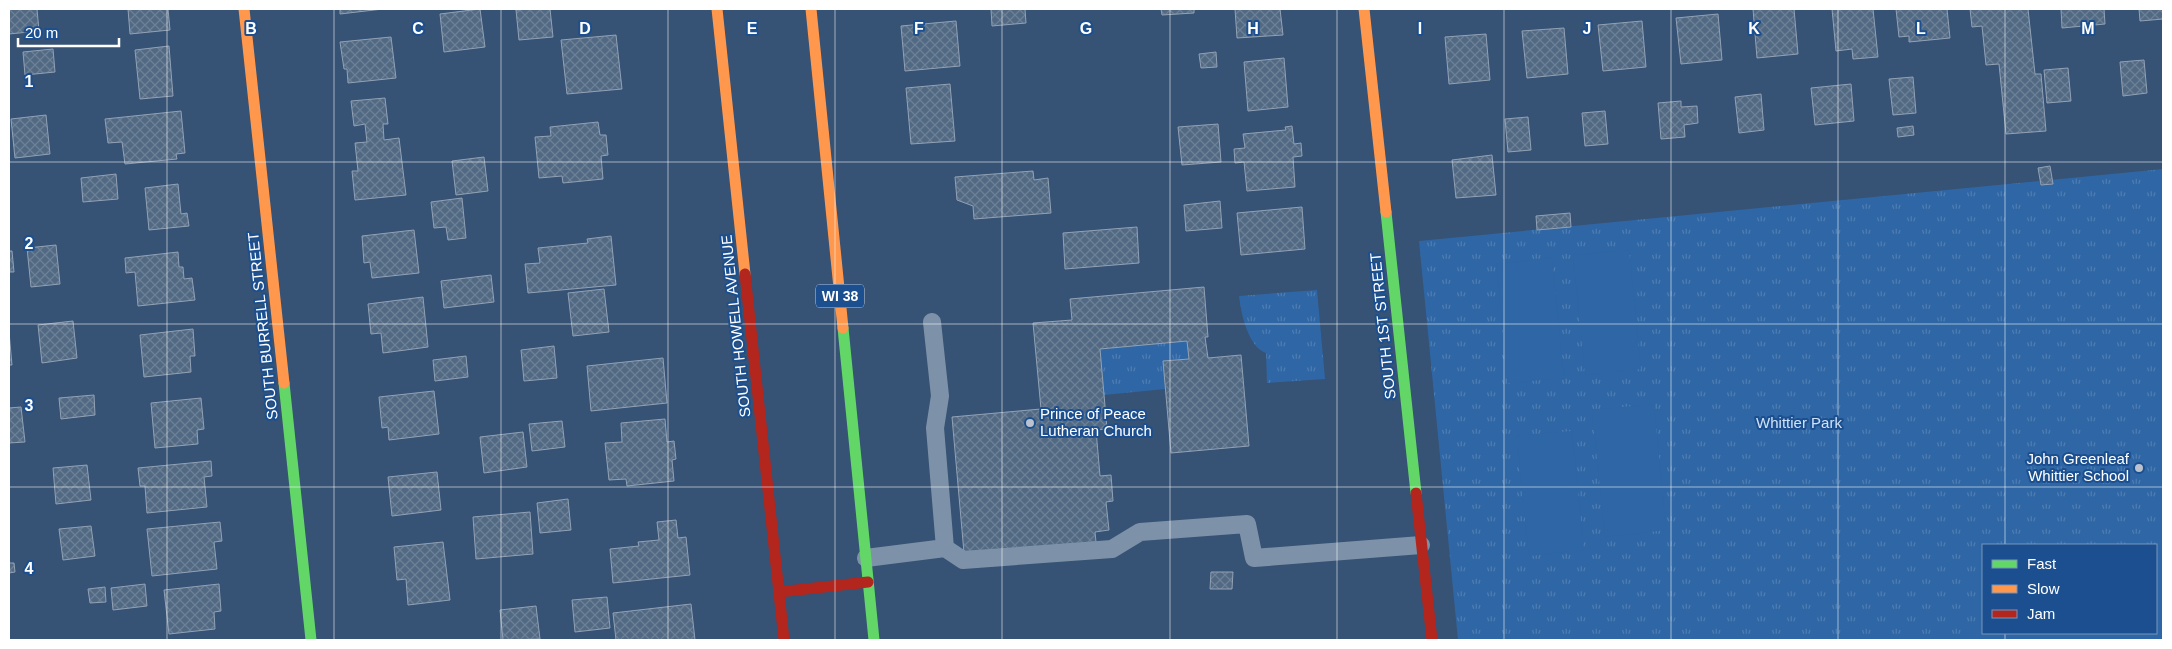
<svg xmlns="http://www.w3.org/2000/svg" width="2172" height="649" font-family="Arial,sans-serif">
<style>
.park{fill:url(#park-tufts);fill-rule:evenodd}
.garden{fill:#2f66a5}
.building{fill:url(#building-cross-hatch);stroke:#92a2b6}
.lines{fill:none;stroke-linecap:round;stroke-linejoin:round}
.lane{stroke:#7d92a8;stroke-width:18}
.fast{stroke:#63d668;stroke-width:11}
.slow{stroke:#ff974d;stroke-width:11}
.jam{stroke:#b3261e;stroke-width:11}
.grid{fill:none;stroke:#fff;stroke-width:1;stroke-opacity:0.55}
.poi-dot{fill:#b9c2ce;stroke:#1b4f8f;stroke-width:2}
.labels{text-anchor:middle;stroke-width:4;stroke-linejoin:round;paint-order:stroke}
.shield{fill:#1b4f8f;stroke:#bbcadd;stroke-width:1}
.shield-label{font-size:14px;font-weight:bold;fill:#fff}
.street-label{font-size:15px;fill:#fff;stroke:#1b4f8f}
.poi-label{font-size:15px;fill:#fff;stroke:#1b4f8f;text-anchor:start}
.park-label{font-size:15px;fill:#cfe3fa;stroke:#1b4f8f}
.grid-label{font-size:16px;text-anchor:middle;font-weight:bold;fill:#fff;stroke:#1b4f8f;stroke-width:4;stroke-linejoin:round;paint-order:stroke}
</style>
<defs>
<pattern id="park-tufts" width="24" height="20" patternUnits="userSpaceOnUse" patternTransform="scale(1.25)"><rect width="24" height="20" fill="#2f66a5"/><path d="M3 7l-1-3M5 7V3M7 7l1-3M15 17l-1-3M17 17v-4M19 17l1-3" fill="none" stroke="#4e7db2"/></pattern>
<pattern id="building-cross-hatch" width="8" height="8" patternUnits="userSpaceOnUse" patternTransform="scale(1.25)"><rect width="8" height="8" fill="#526984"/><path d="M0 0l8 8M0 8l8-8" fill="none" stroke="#6c8096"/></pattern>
</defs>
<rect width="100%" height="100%" fill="#365274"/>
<!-- park -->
<path class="park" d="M2163 169V640H1458L1419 241ZM1983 545H2156V633H1983Z
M1317 290 1325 379 1267 383 1266 353C1248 347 1241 313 1239 296Z
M1187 341 1189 359 1163 361 1165 389 1104 395 1100 349Z"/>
<!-- garden -->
<path class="garden" d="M1629 250 1641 369 1585 375 1573 255Z
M1552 258 1564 378 1508 383 1496 264Z
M1654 404 1666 530 1605 537 1592 410Z
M1572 431 1584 550 1529 556 1516 436Z"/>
<!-- building -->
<path class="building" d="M9 9H37L39 31 9 34Z
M128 9H168L170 30 130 34Z
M340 9H383L340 14Z
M480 9 485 47 444 52 440 14Z
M529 9H550L553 37 519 40 516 10Z
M991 9H1025L1026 23 992 26Z
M1161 9H1194V13L1162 15Z
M1235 9H1280L1283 35 1237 38Z
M1753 9H1794L1798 54 1757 58Z
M1832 9H1873L1878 57 1853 59 1852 49 1836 51Z
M1896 9H1947L1950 38 1909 42V36L1899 37Z
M1970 9H2028L2035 74H2041L2046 131 2006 134 1999 64 1986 65 1982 26 1972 27Z
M2061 9H2104L2105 24 2062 28Z
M2139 9H2163V19L2140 21Z
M1718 14 1722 60 1681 64 1676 18Z
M956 21 960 66 905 71 901 26Z
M1642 21 1646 67 1603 71 1598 25Z
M1564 28 1568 74 1527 78 1522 31Z
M1486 34 1490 80 1449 84 1445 37Z
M616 35 622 89 567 94 561 40Z
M391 37 396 78 348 83 347 69H344L340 42Z
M169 46 173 96 140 99 135 50Z
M53 49 55 72 25 75 23 52Z
M1216 52 1217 67 1201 68 1199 54Z
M1284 58 1288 107 1248 111 1244 62Z
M2144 60 2147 93 2123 96 2120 62Z
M2068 68 2071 101 2047 103 2044 70Z
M1913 77 1916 113 1893 115 1889 79Z
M950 84 955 141 911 144 906 88Z
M1851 84 1854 121 1815 125 1811 88Z
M1761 94 1764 130 1739 133 1735 97Z
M385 98 388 124H383L384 140 399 138 406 195 355 200 352 171H358L355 143 367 142 365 124 354 126 351 101Z
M1681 101V107L1697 106 1698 123 1684 125 1685 137 1661 139 1658 103Z
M181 111 185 153 176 154 177 159 125 164 122 142 108 143 105 119Z
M1605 111 1608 144 1585 146 1582 113Z
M46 115 50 154 15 158 11 119Z
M1528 117 1531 150 1508 152 1505 119Z
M598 122 600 135H606L608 155 601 156 603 179 563 183 562 176 539 178 535 137 551 136 550 127Z
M1218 124 1221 162 1182 165 1178 127Z
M1292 126 1294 144 1301 143 1302 156 1293 157 1295 187 1247 191 1244 162 1235 163 1234 149 1245 148 1243 134 1286 130 1285 127Z
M1913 126 1914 135 1898 137 1897 128Z
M1492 155 1496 195 1456 198 1452 160Z
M484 157 488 191 456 195 452 161Z
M2050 166 2053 184 2041 185 2038 168Z
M1033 171 1034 180 1048 178 1051 213 974 219 973 206 957 200 955 177Z
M116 174 118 199 83 202 81 178Z
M178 184 181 214 187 213 189 226 149 230 145 188Z
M462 198 466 238 448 240 446 227 434 228 431 202Z
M1220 201 1222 228 1186 231 1184 205Z
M1302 207 1305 249 1241 255 1237 213Z
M1570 213 1571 227 1537 230 1536 216Z
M1137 227 1139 263 1065 269 1063 233Z
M414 230 419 273 372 278 370 262 364 263 362 236Z
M611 236 616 285 528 293 525 264 540 263 538 248 588 243 587 239Z
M56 245 60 284 31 287 27 248Z
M9 251H12L14 272H9Z
M178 252 179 267H183L184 279 192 278 195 300 138 306 135 272 126 273 125 258Z
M491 275 494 302 444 308 441 281Z
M1204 287 1208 337H1205L1208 358 1241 355 1249 446 1171 453 1163 361 1189 359 1187 341 1100 349 1107 429 1096 430 1100 476 1111 475 1113 501 1106 502 1109 530 1095 532 1096 542 964 553 952 417 1041 409 1033 323 1072 320 1070 299Z
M604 289 609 332 573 336 568 293Z
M423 297 428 347 383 353 381 333 371 334 368 304Z
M73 321 77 358 42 363 38 325Z
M193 329 195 356H190L191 372 144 377 140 335Z
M9 332 12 365H9Z
M554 346 557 378 524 381 521 350Z
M466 356 468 377 435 381 433 360Z
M663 358 667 403 591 411 587 366Z
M434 391 439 434 389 440 388 427 382 428 379 397Z
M94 395 95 415 61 419 59 398Z
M201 398 204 429 197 430 198 444 155 448 151 403Z
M21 407 25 442 9 443V408Z
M665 419 667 442 674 441 676 459 672 460 674 481 627 486 626 479 609 480 605 443 622 442 621 423Z
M562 421 565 447 532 451 529 424Z
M523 432 527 467 484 473 480 437Z
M211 461 212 476 204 477 207 507 147 513 145 486H140L138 468Z
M87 465 91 500 56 504 53 468Z
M437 472 441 510 392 516 388 477Z
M568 499 571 530 540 533 537 503Z
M530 512 533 554 476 559 473 517Z
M676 520 678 538 686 537 690 575 613 583 610 549 639 546 638 542 659 540 657 522Z
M220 522 222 541 214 542 217 569 152 576 147 529Z
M91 526 95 556 63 560 59 529Z
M443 542 450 600 408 605 406 579 397 580 394 547Z
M9 563H14L15 572 9 573Z
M1211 572H1233L1232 589H1210Z
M145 584 147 606 113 610 111 588Z
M219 584 221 611 214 612 215 629 169 634 164 590Z
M105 587 106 602 90 603 88 589Z
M607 597 610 628 575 632 572 600Z
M691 604 695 640H616L613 613Z
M536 606 540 639 503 640 500 610Z"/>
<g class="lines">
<!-- lane -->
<path class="lane" d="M945 548 963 560 1112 549 1140 532 1247 524 1254 558 1421 545
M866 558 945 548 935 428 940 396 932 322"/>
<!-- fast -->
<path class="fast" d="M1386 212 1416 493
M843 328 874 640
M284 383 311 640"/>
<!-- slow -->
<path class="slow" d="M244 9 284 383
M717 9 745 274
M811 9 843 328
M1364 9 1386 212"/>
<!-- jam -->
<path class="jam" d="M745 274 784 640
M1416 493 1432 640
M779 592 868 582"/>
</g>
<!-- grid -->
<path class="grid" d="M167 9V640M334 9V640M501 9V640M668 9V640M835 9V640M1002 9V640M1170 9V640M1337 9V640M1504 9V640M1671 9V640M1838 9V640M2005 9V545M9 162H2163M9 324H2163M9 487H2163M2005 633V640"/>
<!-- markers -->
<g class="poi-dot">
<circle cx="1030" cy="423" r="5"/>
<circle cx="2139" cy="468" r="5"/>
</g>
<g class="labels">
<!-- shield labels -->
<rect class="shield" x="816" y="284.5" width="48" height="23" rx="4"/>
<g class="shield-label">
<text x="840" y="301">WI 38</text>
</g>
<!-- street labels -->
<g class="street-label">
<text transform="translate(263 326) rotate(-96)" y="5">SOUTH BURRELL STREET</text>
<text transform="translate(736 326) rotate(-96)" y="5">SOUTH HOWELL AVENUE</text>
<text transform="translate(1383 326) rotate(-96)" y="5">SOUTH 1ST STREET</text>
</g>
<!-- poi labels -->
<g class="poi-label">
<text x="1040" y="419">Prince of Peace<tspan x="1040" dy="17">Lutheran Church</tspan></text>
<text x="2129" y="464" text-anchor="end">John Greenleaf<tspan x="2129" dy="17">Whittier School</tspan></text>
</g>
<!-- park labels -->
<g class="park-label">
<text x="1799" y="428">Whittier Park</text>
</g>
</g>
<g class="grid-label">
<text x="251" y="34">B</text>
<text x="418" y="34">C</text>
<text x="585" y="34">D</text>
<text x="752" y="34">E</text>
<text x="919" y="34">F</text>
<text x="1086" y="34">G</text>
<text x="1253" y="34">H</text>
<text x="1420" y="34">I</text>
<text x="1587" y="34">J</text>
<text x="1754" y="34">K</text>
<text x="1921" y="34">L</text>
<text x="2088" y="34">M</text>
<text x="29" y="87">1</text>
<text x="29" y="249">2</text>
<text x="29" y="411">3</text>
<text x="29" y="574">4</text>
</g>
<!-- border -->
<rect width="2172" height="649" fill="none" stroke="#ffffff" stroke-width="20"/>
<!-- legend -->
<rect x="1982" y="544" width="175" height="90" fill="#1b4f8f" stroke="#7695bc"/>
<rect x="1992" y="560" width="25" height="8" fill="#63d668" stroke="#7695bc"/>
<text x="2027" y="569" font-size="15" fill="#ffffff">Fast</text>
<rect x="1992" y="585" width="25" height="8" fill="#ff974d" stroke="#7695bc"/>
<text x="2027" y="594" font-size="15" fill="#ffffff">Slow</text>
<rect x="1992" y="610" width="25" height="8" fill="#b3261e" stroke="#7695bc"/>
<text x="2027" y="619" font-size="15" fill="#ffffff">Jam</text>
<!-- scale -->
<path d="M18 38v8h101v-8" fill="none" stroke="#ffffff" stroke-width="2.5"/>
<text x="25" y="38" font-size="15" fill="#ffffff" stroke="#1b4f8f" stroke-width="4" paint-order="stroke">20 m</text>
</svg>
